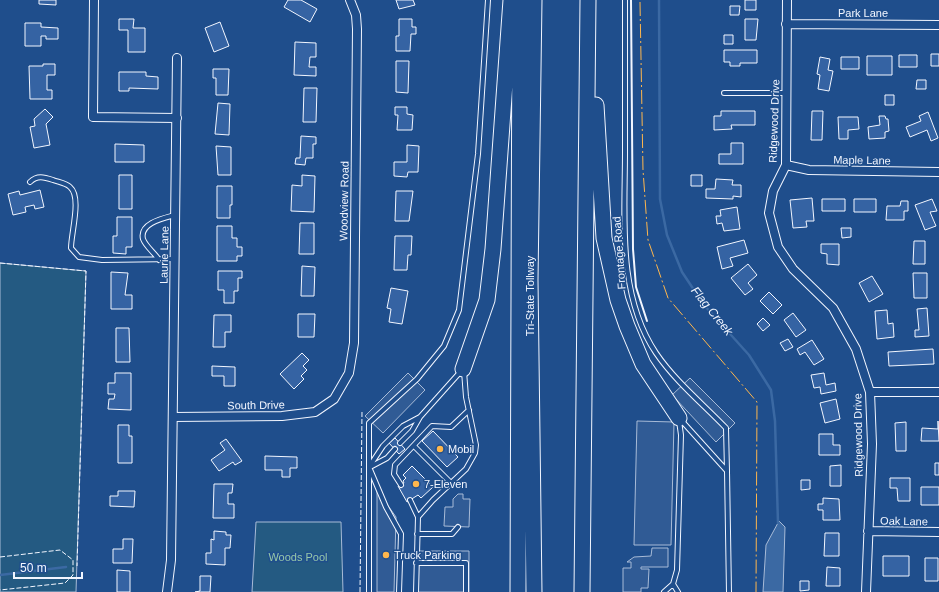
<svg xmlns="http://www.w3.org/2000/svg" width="939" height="592" font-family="Helvetica,sans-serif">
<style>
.green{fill:#245a82;stroke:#a8bbd7}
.parking{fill:#305b95;stroke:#a8bbd7}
.water{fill:#3b69a3;stroke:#a8bbd7}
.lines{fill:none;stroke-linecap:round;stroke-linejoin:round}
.stream{stroke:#3b69a3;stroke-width:2.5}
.building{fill:#3563a3;stroke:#f2f6ff}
.lane-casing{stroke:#f2f6ff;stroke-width:6}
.street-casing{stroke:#f2f6ff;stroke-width:10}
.highway-casing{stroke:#f2f6ff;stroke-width:17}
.lane{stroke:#1f4e8c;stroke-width:4}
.street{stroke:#1f4e8c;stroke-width:8}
.highway{stroke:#1f4e8c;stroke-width:15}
.fence{stroke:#f2f6ff;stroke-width:1;stroke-dasharray:5 2;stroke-linecap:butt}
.wall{stroke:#f2f6ff;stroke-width:2}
.power{stroke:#ffb74d;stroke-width:1;stroke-dasharray:14 3 2 3;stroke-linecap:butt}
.poi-dot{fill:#ffb74d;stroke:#1f4e8c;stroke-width:1.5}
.labels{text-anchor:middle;stroke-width:3;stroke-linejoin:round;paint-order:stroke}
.street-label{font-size:11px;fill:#f2f6ff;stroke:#1f4e8c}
.poi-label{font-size:11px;fill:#f2f6ff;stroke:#1f4e8c;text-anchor:start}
.park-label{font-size:11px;fill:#97c8a6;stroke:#1f4e8c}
.water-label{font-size:12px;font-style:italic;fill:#f2f6ff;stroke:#1f4e8c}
</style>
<rect width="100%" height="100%" fill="#1f4e8c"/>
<!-- green -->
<path class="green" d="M0 263 86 271 76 592H0Z
M256 522H341L343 592H252Z"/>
<!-- parking -->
<path class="parking" d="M408 373 425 390 383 433 365 416Z
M690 378 735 423 716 442 672 395Z
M637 421 674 422 671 545H634Z
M377 490 396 517 394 592H377Z
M458 494H463V499H470L469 527 444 526 445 507H453V499Z
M652 548H668V567H641V569H649L648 588H641V592H623V568H631V562H627L634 557 651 556Z
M415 551H469V592H415Z"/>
<!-- water -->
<path class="water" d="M779 521 785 527 783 592H763L766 545Z"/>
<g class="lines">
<!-- stream -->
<path class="stream" d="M659 0 660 199 667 235 682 272 704 305 749 355 771 390 775 421 778 523
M0 575 66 567"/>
</g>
<!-- building -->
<path class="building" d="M39 0H56V5L39 4Z
M288 0H301L317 9 310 22 284 7Z
M396 0H413L415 5 399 9Z
M745 0H756V10H745Z
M730 6H740L739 15H730Z
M119 19H134L133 28H145V52H128V30H119Z
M399 19H412V27H416V34H411L410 51H396V36H399Z
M745 19H758L756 40H745Z
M220 22 229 46 214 52 205 28Z
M25 23H41V27L58 28V39H46V36H41V46H25Z
M724 35H733V44H724Z
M295 42 316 43V57H310L309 67H316V76L294 75Z
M724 50H757V63H740V66H730V62H724Z
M931 54H939V66H931Z
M899 55H917V67H899Z
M867 56H892V75H867Z
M820 57 830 59 828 70 833 71 829 91 818 89 820 75 817 74Z
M841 57H859V69H841Z
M396 61H409L408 93 396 92Z
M43 64H55V75H47V90H52V99H30L29 66H43Z
M213 69H229L228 95H216V78H213Z
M119 72H146V76L158 77V89L129 88V91H119Z
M917 80H926V89H916Z
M304 88H317L316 122H303Z
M885 95H894V105H885Z
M218 103 230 104 229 135 215 134Z
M395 107H407V114L413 115 412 130H397L398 115H395Z
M45 109 53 117 46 124 50 145 34 148 30 127 35 126 34 119Z
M721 111H755V125H731L732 129 714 130V116H721Z
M812 111H823L822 140H811Z
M928 112 938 138 931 141 927 130 910 137 906 127 921 121 919 116Z
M879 116H885L886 119H888L889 131 885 132V138L869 139 868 127 880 125Z
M838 117H858L859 129 848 130V139H839Z
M301 136 316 137V144H313V158H306L305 165 295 164 296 158H300Z
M731 143H743V164H719V154H731Z
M115 144 144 145V162H115Z
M407 145 419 146 418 172H408L407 177 394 176V162H407Z
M216 146 231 147V175H218Z
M119 175H132V209H119Z
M302 175 315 176 314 212 291 211 292 185 302 186Z
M691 175H702V186H691Z
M716 179 733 180 732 185H741V197L733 196V199L706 198V189H715Z
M217 186H232V205H230V218H217Z
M40 190 44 207 35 209 34 205 25 207 26 212 13 215 8 194 19 191 20 195Z
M396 191H413L409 221H395Z
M812 198 814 221H806L807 227 793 228 790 200Z
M822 199H845V211H822Z
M854 199H876V212H854Z
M932 199 937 211 930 212 936 226 925 230 915 205Z
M901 201H908V211H904V220H886L887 206H900Z
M737 207 740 229 724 231 722 223 717 224 716 216H721L720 210Z
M117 217H132V247H126V254L113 253V236H117Z
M300 223H314V254H299Z
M217 226H232V238H237V247H242V256H237V261H217Z
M841 228H851V237L842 238Z
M395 236H412L411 255H408L407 270H394Z
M744 240 748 253 730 258 733 266 722 269 717 247Z
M914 241H925V264H913Z
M821 244H839V265L827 264V254L821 253Z
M748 264 757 275 748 283 753 289 745 295 731 278Z
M302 266 315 267 314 296H301Z
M218 271H242V278H238V291H234V303H224V290H218Z
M111 272 128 273 125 295H132V309H111Z
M913 273H927V298H914Z
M872 276 883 294 869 302 859 283Z
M391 288 408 291 402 324 389 322 391 309 387 308Z
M769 292 782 305 773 314 760 301Z
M927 308 929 336 915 337V330H919L917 309Z
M887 310 888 324 893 323 894 337 877 339 875 311Z
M793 313 806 330 796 337 784 320Z
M298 314H315L314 337H298Z
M214 315H231V332H225V347H213Z
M763 318 770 325 763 331 757 324Z
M116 328H129L130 362H116Z
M788 339 793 347 785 351 780 343Z
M812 340 824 359 814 365 805 352 800 355 797 349Z
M933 349 934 364 889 366 888 352Z
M302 353 309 360 303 366 307 370 301 376 304 379 294 389 280 374Z
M212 366 235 367V386H224V376H212Z
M115 373H131V410L108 409 109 399H114L115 394H108V383H115Z
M824 373 826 385 835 383 836 391 821 394 820 387 814 388 811 375Z
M836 399 840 419 825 423 820 403Z
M938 421 939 441H921L922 428 938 429Z
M906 422V451H896L895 423Z
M118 425H129V436H132V463H118Z
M433 431 458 457 447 467 422 441Z
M819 434H833V445H840V455H819Z
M395 438 405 449 399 454 389 443Z
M226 439 242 461 235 465 233 462 219 471 211 460 225 450 220 443Z
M265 456 297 457V468H290V477H282V470H265Z
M935 463H939V475H935Z
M841 465V486H830V466Z
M412 466 433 487 421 498 418 495 407 502 398 486 404 483 403 481 406 478 403 475Z
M890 478H910V501H898L897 488H890Z
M801 480H810V489L801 490Z
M214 484H233L232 493H228V504H234V518H213Z
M921 487H939V505H921Z
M118 491H135L134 507 110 506V496H118Z
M823 498 839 499 840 520H823V510H818V504H823Z
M214 531 226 532V535H231L230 548H225V565L206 564V553H211V539L214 540Z
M825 533H839V556H824Z
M123 539H133L132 563H113V549H123Z
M883 556H909V576H883Z
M925 558H938V581H925Z
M827 567 840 568V586H826Z
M117 570 130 571V592H117Z
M200 576H211L210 592H195L200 591Z
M800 581H809V590L800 591Z"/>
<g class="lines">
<!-- lane casing -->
<g class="lane-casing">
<path id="lane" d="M625 0C625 51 625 101 625 152 625 218 617 295 656 353 675 381 703 404 726 428L727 471
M724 93H786
M30 182C37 175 44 177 53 180 58 182 66 183 70 187 82 197 71 233 71 248L79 257 102 260 175 259
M159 260C155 253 146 247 143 239 139 223 164 218 175 215
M681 420 727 471 729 592
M400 443 412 431 420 417
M414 446 451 483
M370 467 387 458 395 449
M401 485 394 474 395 465 432 426 451 427 469 410
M410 500 418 517
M417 534H452L458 527
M416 563H466V592
M673 584 678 592
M369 592V467L383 446 403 426 420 417 462 370
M399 592 401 534 386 507 369 467V423L417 379 444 346 459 310 478 154 488 0
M416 592 418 517 433 500 466 469 475 453 476 445 466 397 464 371
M664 592 673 584 677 570 681 435 679 421"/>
</g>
<!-- street casing -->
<g class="street-casing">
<path id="street" d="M94 0 93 117 177 118
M787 0 786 165 773 191 769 213 778 247 793 269 833 308 856 349 870 392 872 444 866 592
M786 24 939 25
M786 165 809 170 939 172
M870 392H939
M173 417 282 416 315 412 334 399 349 373 354 343 357 29 356 15 350 0
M868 531 939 532
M167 592 171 560 177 58"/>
</g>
<!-- highway casing -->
<g class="highway-casing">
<path id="highway" d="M596 105 604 238 618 300 627 326 643 364 679 418
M463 369 487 300 493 249 511 0
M518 592 520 0
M534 592 530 280 534 0
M582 592 588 0"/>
</g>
<!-- lane -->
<use href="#lane" class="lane"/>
<!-- street -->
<use href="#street" class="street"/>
<!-- highway -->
<use href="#highway" class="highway"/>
<!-- fence -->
<path class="fence" d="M0 263 86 271 77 566
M0 557 60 550 73 560V575L65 583 0 590
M360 592 362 412"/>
<!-- wall -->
<path class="wall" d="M631 0 633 249 636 287 647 321"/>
<!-- power -->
<path class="power" d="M640 2 643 170 648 240 668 298 757 402 756 592"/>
</g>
<!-- markers -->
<g class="poi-dot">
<circle cx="440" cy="449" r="4"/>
<circle cx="416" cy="484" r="4"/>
<circle cx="386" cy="555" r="4"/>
</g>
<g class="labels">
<!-- street labels -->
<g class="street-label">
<text x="863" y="17">Park Lane</text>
<text transform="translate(774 121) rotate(-88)" y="4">Ridgewood Drive</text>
<text transform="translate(862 160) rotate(1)" y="4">Maple Lane</text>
<text transform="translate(344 201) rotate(-89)" y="4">Woodview Road</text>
<text transform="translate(619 253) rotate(-94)" y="4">Frontage Road</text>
<text transform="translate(164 255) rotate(-89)" y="4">Laurie Lane</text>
<text transform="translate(530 296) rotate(-90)" y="4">Tri-State Tollway</text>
<text transform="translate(256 405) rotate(-1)" y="4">South Drive</text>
<text transform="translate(858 435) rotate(-91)" y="4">Ridgewood Drive</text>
<text transform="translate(904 521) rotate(1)" y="4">Oak Lane</text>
</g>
<!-- poi labels -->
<g class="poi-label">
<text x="448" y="453">Mobil</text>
<text x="424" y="488">7-Eleven</text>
<text x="394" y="559">Truck Parking</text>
</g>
<!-- park labels -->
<g class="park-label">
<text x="298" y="561">Woods Pool</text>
</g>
<!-- water labels -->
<g class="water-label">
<text transform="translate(712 311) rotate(51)" y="4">Flag Creek</text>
</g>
</g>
<!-- scale -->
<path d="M14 572v6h68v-6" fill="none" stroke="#f2f6ff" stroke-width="2"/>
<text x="20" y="572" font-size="12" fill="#f2f6ff" stroke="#1f4e8c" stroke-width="3" paint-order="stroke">50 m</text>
</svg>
